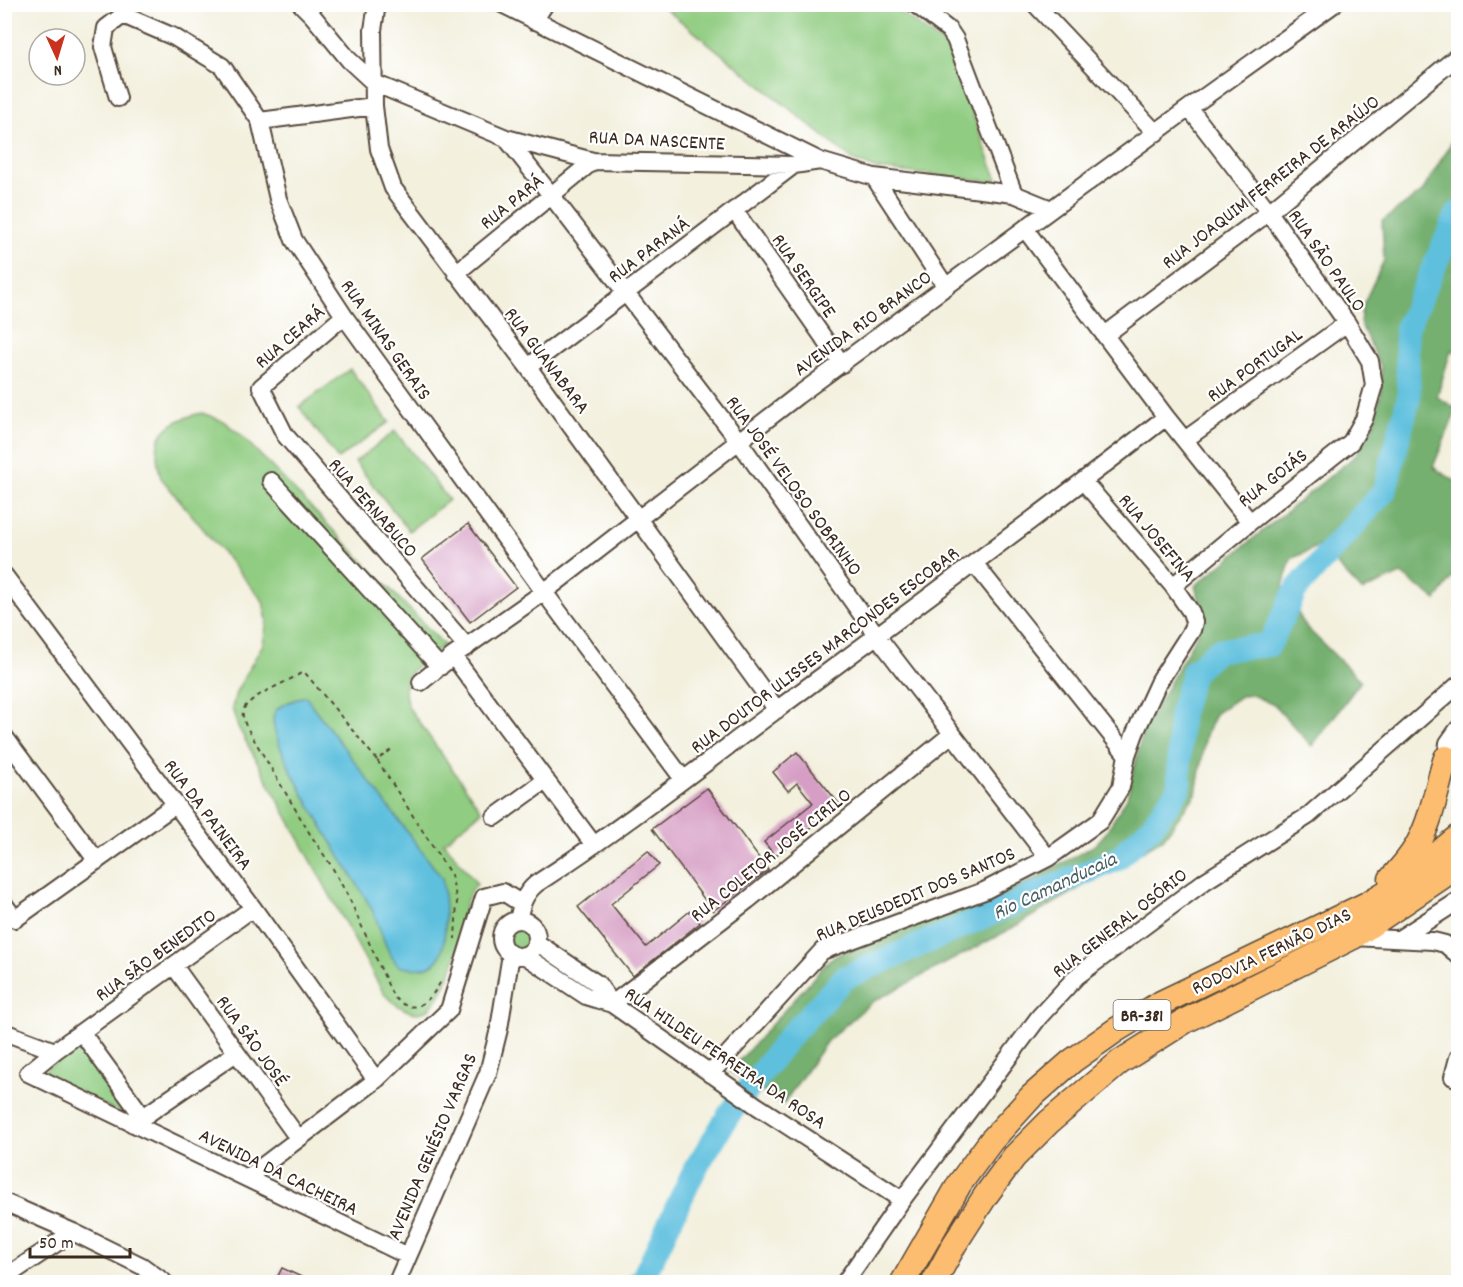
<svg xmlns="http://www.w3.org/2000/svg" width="1463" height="1287" font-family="Dekko,sans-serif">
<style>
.green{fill:#90cc81;stroke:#667b50;stroke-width:1.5}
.forest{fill:#74b06f;stroke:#586d46;stroke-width:1.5}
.water{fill:#5fc0de;stroke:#4d757e;stroke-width:1.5}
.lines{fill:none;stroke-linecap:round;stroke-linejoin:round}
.river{stroke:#5fc0de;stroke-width:24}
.building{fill:#d69ec4}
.minor-casing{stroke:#57483b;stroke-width:20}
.highway-casing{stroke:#57483b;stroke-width:27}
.path{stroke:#57483b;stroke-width:2;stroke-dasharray:4.5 4.5;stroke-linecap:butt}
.minor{stroke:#fff;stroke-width:16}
.highway{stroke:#fcbd6f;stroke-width:24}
.labels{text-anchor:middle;stroke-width:4.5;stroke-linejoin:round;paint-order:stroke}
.shield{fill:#fff;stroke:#766a62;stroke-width:1.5}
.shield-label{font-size:18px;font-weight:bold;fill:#3b2a1e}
.street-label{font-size:20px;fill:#3b2a1e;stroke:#fff}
.water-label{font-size:21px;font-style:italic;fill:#485e61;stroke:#fff}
</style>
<rect width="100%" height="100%" fill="#fff"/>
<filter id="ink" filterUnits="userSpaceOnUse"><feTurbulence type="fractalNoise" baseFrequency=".0167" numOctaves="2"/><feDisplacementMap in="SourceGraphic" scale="12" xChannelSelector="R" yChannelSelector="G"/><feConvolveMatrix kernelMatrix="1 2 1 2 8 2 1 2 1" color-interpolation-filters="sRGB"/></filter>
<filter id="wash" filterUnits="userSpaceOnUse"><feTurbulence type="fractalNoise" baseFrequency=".008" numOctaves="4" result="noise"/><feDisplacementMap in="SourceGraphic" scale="24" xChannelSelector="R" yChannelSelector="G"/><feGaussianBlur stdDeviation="1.35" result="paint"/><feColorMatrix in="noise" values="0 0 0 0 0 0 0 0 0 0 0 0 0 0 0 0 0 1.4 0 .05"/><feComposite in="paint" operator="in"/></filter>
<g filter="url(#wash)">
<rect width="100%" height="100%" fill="#f3f0de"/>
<!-- green -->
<path class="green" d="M661 5H891L948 48 998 182 876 169 854 161Z
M350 369 389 422 338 459 299 407Z
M202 413 223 421 241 435 444 645C419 665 395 673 409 708L482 811 444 842 477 884C474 888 470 892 469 895 462 909 463 927 460 941 456 958 442 1004 425 1011 412 1018 393 1003 384 994L237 725 232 708 236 692 263 644 267 621 263 601 161 478C150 439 161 422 202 413Z
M395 431 449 500 409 531 355 462Z
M506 938a12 12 0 1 1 24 0a12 12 0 1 1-24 0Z
M83 1042 134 1113 130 1118 39 1074Z"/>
<!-- forest -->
<path class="forest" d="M1458 131V353L1451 350 1437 397 1457 409 1433 467 1458 483V570L1436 600 1401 574 1362 591 1319 546 1291 559 1283 586 1306 627 1361 681 1312 746 1274 705 1252 695 1241 696 1215 714 1206 735 1196 794 1163 839 1007 931 872 1002 827 1041 783 1104 730 1071 830 959 867 939 1027 883 1095 845 1105 834 1127 798 1143 731 1198 632 1201 604 1195 586 1356 455 1374 424 1381 391V367L1360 323 1362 307 1384 260 1382 221 1422 192Z"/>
<!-- water -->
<path class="water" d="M305 696 442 878C445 894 448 945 439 958 431 971 413 969 400 967 385 953 381 928 372 910 355 876 264 745 274 714 278 704 296 700 305 696Z"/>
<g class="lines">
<!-- river -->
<path class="river" d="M639 1282 643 1278 695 1169 730 1113 787 1039 844 978 1117 859 1151 827 1179 788 1180 717 1193 672 1218 650 1269 645 1296 590 1385 490 1409 397 1406 329 1458 213"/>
</g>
<g id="blocks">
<!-- building -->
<path class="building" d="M468 524 516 587 470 622 422 559Z
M797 752 840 805 775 856 764 842 813 803 797 783 788 791 773 772Z
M707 788 768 870 713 911 652 829Z
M648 851 659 865 611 904 646 947 690 911 700 923 633 976 578 907Z
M282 1268 312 1282H275Z"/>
</g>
</g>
<g filter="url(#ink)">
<use href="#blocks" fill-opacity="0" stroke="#57483b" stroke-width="1.5"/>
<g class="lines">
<!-- minor casing -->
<g class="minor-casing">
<path id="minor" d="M301 4 312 15 349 60 374 83 506 138 593 161 794 165 820 161 874 177 1014 194 1051 209
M377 4 373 30 374 106 379 149 393 188 528 367 777 710
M502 4 820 161
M915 4 949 30 955 39 1014 194
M1035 4 1156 133
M534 21 545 4
M118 98 103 47 106 28 123 15 174 37 222 66 260 121 278 199 294 240 344 316 544 592 683 779
M260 121 374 106
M506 138 551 195 738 440 877 636 1048 858
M874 177 946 287
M734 210 842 364
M1025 229 1166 417 1250 522
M456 273 593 161
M344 316 261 387 285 435 467 647
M1105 335 1269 212 1458 56
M528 367 794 165
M1186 439 1347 323
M271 481 440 667
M974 563 1127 755
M4 575 253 908 376 1080
M1173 586 1250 522 1351 442 1364 419 1374 385 1370 361 1347 323 1269 212 1189 108
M453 656 594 845
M421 682 453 656 544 592 797 396 1189 108 1334 4
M4 736 97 861
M1446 758 1448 743 1458 729
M495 817 546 780
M4 904 15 919 176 804
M253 908 55 1051 28 1073 408 1256
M518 920C521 906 524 894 536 884 618 831 696 770 775 711 906 614 1038 517 1166 417
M501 938a18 18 0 1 1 36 0a18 18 0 1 1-36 0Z
M1353 937 1433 941 1445 944 1458 955
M1399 939 1458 901
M536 942 598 984 612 1004
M524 955 586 996 612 1004 757 1106 902 1200
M174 966 298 1138
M612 1004 748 900 952 734
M4 1032 55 1051
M82 1033 143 1117
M710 1074 822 951 984 891 1048 858 1100 821 1121 787 1127 755 1135 733 1158 683 1192 630 1194 622 1191 612 1173 586 1084 482
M1453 1077 1458 1058
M133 1124 236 1053
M247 1178 376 1080 449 1010 484 897 503 892 522 904
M4 1202 73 1232 142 1266 164 1282
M4 1278 73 1232
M397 1282 488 1073 499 1029 511 954
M845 1282 902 1200 1039 1017 1077 976 1205 881 1308 816 1458 685"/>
</g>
<!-- highway casing -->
<g class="highway-casing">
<path id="highway" d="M1391 879C1401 868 1412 856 1419 842 1433 816 1437 785 1446 758
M903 1282 960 1183 991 1141 1031 1097 1072 1061 1116 1030 1161 1003 1367 904 1405 881 1458 837
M934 1282 954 1245 986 1195 1014 1157 1049 1122 1120 1062 1185 1021 1353 937 1458 866"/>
</g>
<!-- path -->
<path class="path" d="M391 750 377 760 451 875 457 901 455 939
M377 760 306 674 301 673C287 683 247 696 243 711 242 716 244 721 246 726L310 834 332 867 350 900 393 996C413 1018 430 1002 441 981"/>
<!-- minor -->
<use href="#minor" class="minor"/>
<!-- highway -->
<use href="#highway" class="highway"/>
</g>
</g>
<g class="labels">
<!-- shield labels -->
<rect class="shield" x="1113.5" y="1000" width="57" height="30" rx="4.5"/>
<g class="shield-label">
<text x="1142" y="1021">BR-381</text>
</g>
<!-- street labels -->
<g class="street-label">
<text transform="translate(657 139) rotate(3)" y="7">RUA DA NASCENTE</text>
<text transform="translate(1270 181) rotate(-38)" y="7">RUA JOAQUIM FERREIRA DE ARAÚJO</text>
<text transform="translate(511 201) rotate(-39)" y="7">RUA PARÁ</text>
<text transform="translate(648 249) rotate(-37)" y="7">RUA PARANÁ</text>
<text transform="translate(1328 260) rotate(55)" y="7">RUA SÃO PAULO</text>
<text transform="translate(805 275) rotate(55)" y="7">RUA SERGIPE</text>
<text transform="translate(862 322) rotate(-36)" y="7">AVENIDA RIO BRANCO</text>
<text transform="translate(289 336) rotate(-41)" y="7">RUA CEARÁ</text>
<text transform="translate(387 339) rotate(55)" y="7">RUA MINAS GERAIS</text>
<text transform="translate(548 360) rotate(53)" y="7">RUA GUANABARA</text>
<text transform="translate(1254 364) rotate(-36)" y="7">RUA PORTUGAL</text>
<text transform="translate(1272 477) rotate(-38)" y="7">RUA GOIÁS</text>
<text transform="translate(795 485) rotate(54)" y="7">RUA JOSÉ VELOSO SOBRINHO</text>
<text transform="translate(374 507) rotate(49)" y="7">RUA PERNABUCO</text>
<text transform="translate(1158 537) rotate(50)" y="7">RUA JOSEFINA</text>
<text transform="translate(824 649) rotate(-37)" y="7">RUA DOUTOR ULISSES MARCONDES ESCOBAR</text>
<text transform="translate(209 814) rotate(53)" y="7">RUA DA PAINEIRA</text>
<text transform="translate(770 854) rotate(-39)" y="7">RUA COLETOR JOSÉ CIRILO</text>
<text transform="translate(915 893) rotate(-23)" y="7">RUA DEUSDEDIT DOS SANTOS</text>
<text transform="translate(1119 922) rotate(-38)" y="7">RUA GENERAL OSÓRIO</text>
<text transform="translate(1271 950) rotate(-26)" y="7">RODOVIA FERNÃO DIAS</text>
<text transform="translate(155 954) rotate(-36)" y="7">RUA SÃO BENEDITO</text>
<text transform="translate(253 1040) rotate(54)" y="7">RUA SÃO JOSÉ</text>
<text transform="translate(726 1057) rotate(34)" y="7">RUA HILDEU FERREIRA DA ROSA</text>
<text transform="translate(431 1146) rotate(-67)" y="7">AVENIDA GENÉSIO VARGAS</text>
<text transform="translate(279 1171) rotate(26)" y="7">AVENIDA DA CACHEIRA</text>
</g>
<!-- water labels -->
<g class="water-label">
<text transform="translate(1054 885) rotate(-25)" y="7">Rio Camanducaia</text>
</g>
</g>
<!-- margin -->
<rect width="1463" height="1287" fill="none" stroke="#fff" stroke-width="24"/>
<!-- north arrow -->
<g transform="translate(57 57) rotate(176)"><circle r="28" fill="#ffffff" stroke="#b1aaa5" stroke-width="1.5"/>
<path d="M0-4.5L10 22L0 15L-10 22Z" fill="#c8321e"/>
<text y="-9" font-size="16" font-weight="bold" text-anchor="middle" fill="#3b2a1e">N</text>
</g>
<!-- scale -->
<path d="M30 1248v9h100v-9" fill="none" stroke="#3b2a1e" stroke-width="3"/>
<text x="39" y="1248" font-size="18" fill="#3b2a1e" stroke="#ffffff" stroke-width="4.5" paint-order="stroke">50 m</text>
</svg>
